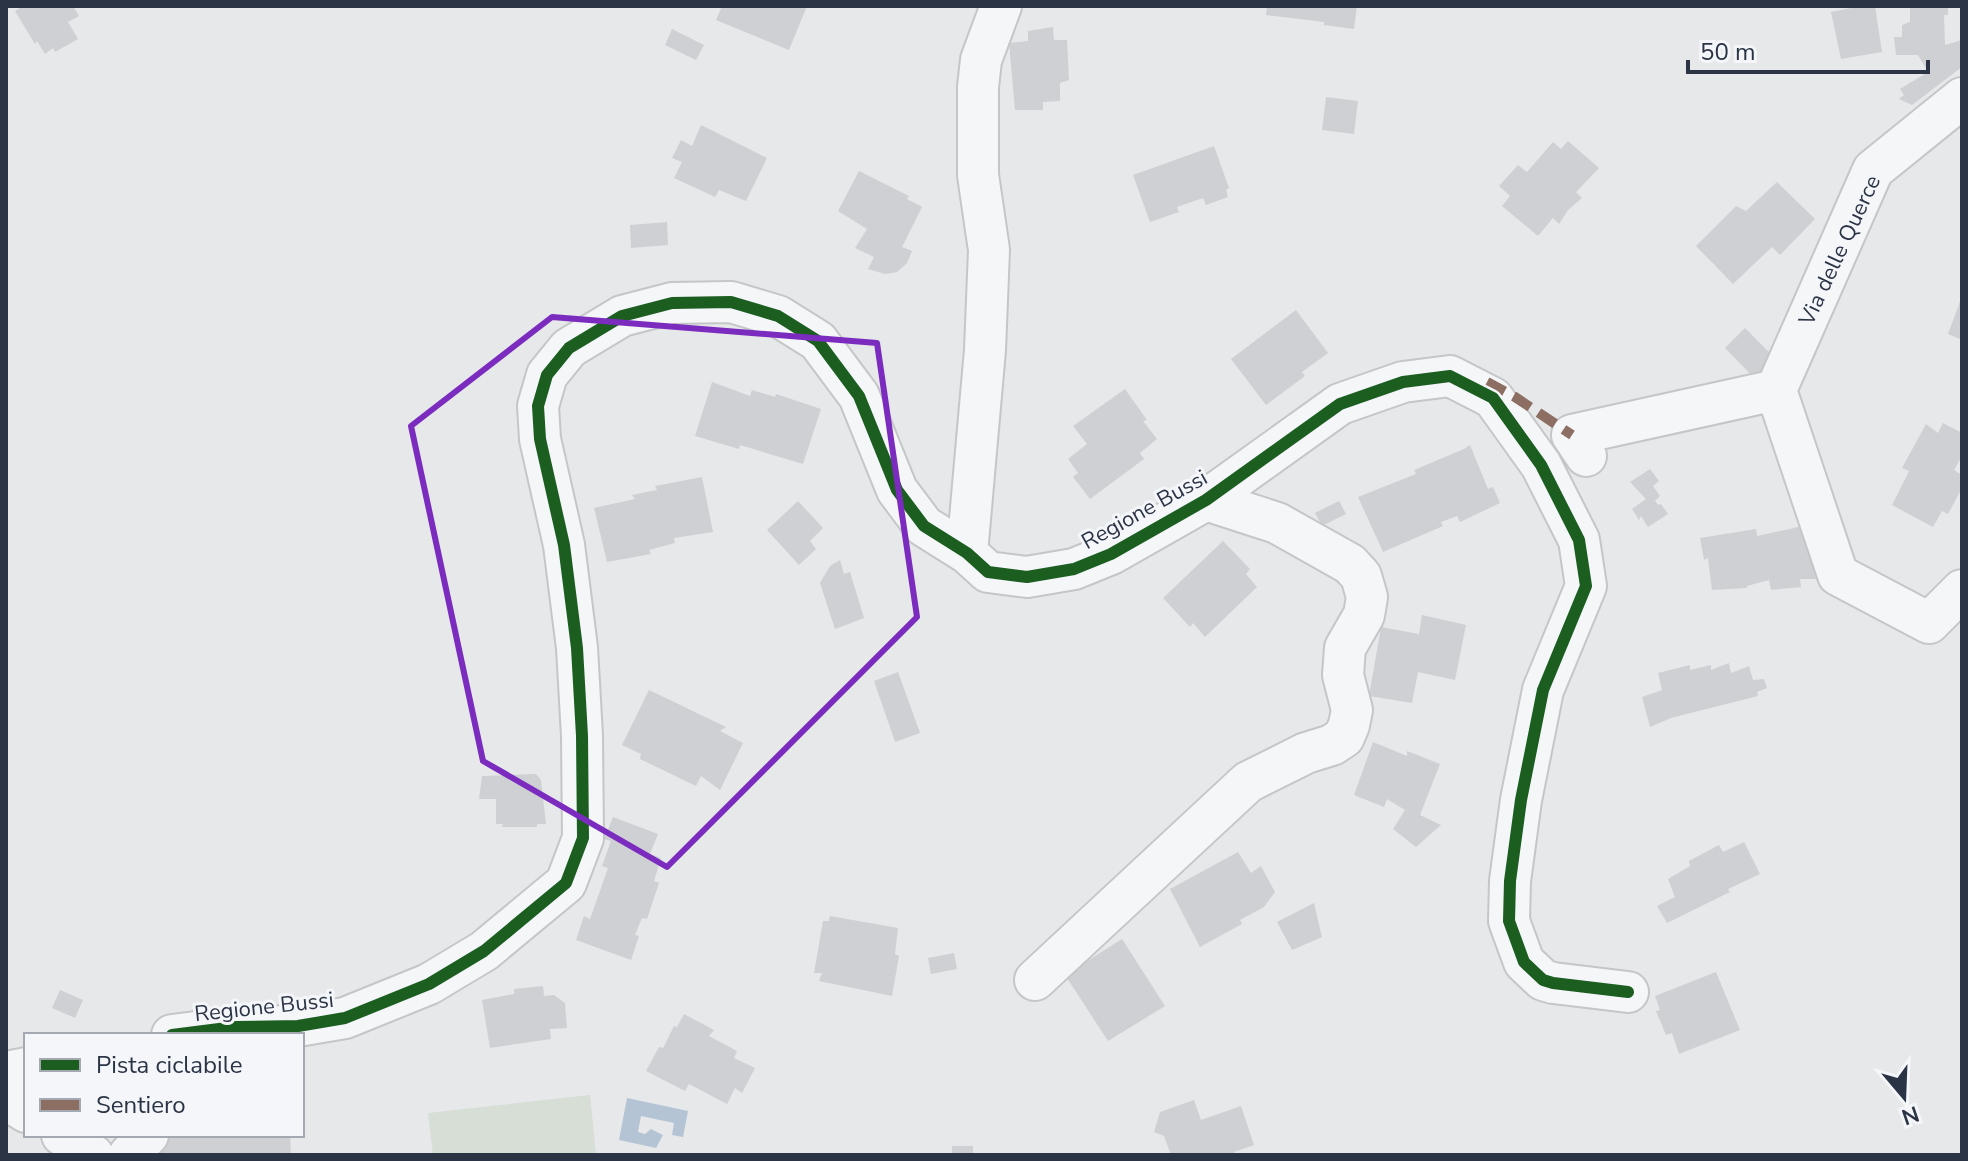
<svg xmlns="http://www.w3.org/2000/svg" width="1968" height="1161" font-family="'Nunito Sans',sans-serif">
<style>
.green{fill:#d6ded6}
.water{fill:#b4c4d5}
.building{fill:#ced0d3}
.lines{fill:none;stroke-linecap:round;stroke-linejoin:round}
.minor-casing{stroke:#c4c6c8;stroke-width:44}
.minor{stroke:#f5f6f7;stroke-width:40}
.quiet{stroke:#8d6e63;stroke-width:10;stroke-dasharray:20 10;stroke-linecap:butt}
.cycleway-casing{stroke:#f4f6f9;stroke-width:17}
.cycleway{stroke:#1b5e20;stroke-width:12}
.marked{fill:none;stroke:#7b2cbf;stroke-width:6;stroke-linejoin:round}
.labels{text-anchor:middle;stroke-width:6;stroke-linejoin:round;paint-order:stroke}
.street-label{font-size:22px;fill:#2b3445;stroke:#f4f6f9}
</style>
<rect width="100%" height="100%" fill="#e6e8ea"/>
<!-- green -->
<path class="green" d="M590 1095 596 1155H433L428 1113Z"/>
<!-- water -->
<path class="water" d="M627 1098 688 1111 683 1137 672 1135 674 1123 641 1116 638 1132 645 1134 651 1129 663 1135 656 1148 619 1140Z"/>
<!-- building -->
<path class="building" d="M23 6H73L79 16 68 22 78 39 55 52 53 48 45 54 37 41 35 44 15 11Z
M722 6H807L789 50 716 20Z
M1267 6H1357L1354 29 1324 25V22L1266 15Z
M1861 6H1875L1882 52 1841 59 1831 12Z
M1910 6H1948V15H1944L1945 45 1962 40V67L1912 105 1899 99 1904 95 1900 89 1928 72 1918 55H1896L1894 37H1902V25L1910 22Z
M1053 27 1054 40H1067L1069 80 1060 83V101L1043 102V110H1015L1009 43 1028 41V31Z
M672 29 704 45 696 60 665 45Z
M1326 97 1358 101 1354 134 1322 130Z
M701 125 767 158 746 201 719 190 715 197 674 178 682 162 672 158 681 140 692 146Z
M1568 141 1599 168 1576 192 1582 198 1568 210 1559 224 1553 218 1538 236 1502 206 1510 196 1499 186 1518 165 1527 172 1553 142 1561 149Z
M1214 146 1229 188 1226 190 1228 197 1206 205 1203 198 1177 207 1179 212 1150 222 1133 175Z
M859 171 909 196 907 199 922 207 902 247 912 251 907 263 897 272 885 274 868 269 874 257 855 248 867 229 838 211Z
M1777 182 1815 219 1780 255 1772 247 1733 284 1696 246 1736 206 1746 211Z
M667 222 668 245 631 248 630 225Z
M1962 296V340L1948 334Z
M1296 310 1328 353 1302 372 1305 376 1266 405 1231 359Z
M1745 328 1781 364 1761 385 1725 348Z
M712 382 750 396 752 390 775 397 776 394 821 409 803 464 740 445 739 449 695 436Z
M1125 389 1147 420 1143 421 1157 439 1140 453 1144 459 1090 499 1073 477 1078 473 1068 459 1087 444 1073 426Z
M1943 423 1962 433V456L1954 470 1962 475V488L1948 514 1942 511 1933 527 1892 505 1909 471 1902 468 1926 424 1938 433Z
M1470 445 1488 489 1493 487 1500 503 1460 522 1457 516 1441 522 1443 526 1383 552 1358 497 1416 474 1414 470 1464 449Z
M1650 469 1659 481 1653 486 1660 496 1655 501 1658 505 1661 504 1668 514 1648 527 1641 516 1639 520 1632 509 1646 499 1630 482Z
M702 477 713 532 674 538 675 543 649 550 651 554 607 562 594 508 635 499 632 495 657 490 655 486Z
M798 501 823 528 810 541 816 549 799 565 767 530Z
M1339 501 1346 514 1322 526 1315 513Z
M1807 525 1816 579H1800L1801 587 1771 590 1769 580 1747 586V588L1712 590 1708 558 1704 560 1700 538 1756 529 1757 536Z
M1223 541 1250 569 1246 574 1257 587 1205 637 1193 623 1190 627 1163 598Z
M840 560 844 574 850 572 864 618 835 629 820 583 830 566Z
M1422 615 1466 625 1455 680 1418 672 1412 703 1369 696 1381 627 1419 634Z
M1729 663 1731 673 1749 666 1753 680 1764 679 1767 688 1757 692 1758 696 1671 718 1650 727 1642 697 1662 690 1658 673 1690 665V670L1711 665V670Z
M898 672 920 733 895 742 874 681Z
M649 690 726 727 720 731 743 743 720 790 701 776 696 786 640 759 641 754 622 745Z
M1373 742 1407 756V751L1440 764 1420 815 1441 825 1416 847 1393 829 1405 810 1387 799 1384 807 1354 795Z
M536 774 541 780 546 824H537V827H502L503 824H496V799H479L482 776Z
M613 817 658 834 650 854 661 858 654 881 659 883 647 919 642 918 635 935 639 936 631 960 576 940 584 916 590 919 608 868 602 866 611 841 604 839Z
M1744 842 1760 874 1728 889 1730 892 1667 923 1657 906 1675 897 1668 879 1690 866 1689 861 1719 845 1723 852Z
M1238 852 1251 873 1261 866 1275 892 1264 907 1240 920 1242 924 1200 947 1170 889Z
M1314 903 1322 937 1292 950 1277 922Z
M830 916 898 928 895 954 899 956 892 996 819 981 822 973H814L823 921H829Z
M1122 939 1165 1006 1108 1041 1065 975Z
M954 953 957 969 931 974 928 958Z
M1716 972 1740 1030 1679 1054 1672 1033 1666 1035 1656 1011 1660 1010 1655 996Z
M543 986 544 996 554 995 565 1003 567 1028 550 1029 551 1039 490 1048 482 1000 514 994V989Z
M60 990 83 1000 75 1018 52 1008Z
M684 1014 714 1030 709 1036 737 1051 734 1058 755 1068 742 1093 735 1088 727 1104 689 1084 685 1091 646 1071 659 1047 663 1048 674 1026 677 1027Z
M1194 1100 1201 1120 1241 1106 1254 1145 1234 1152 1235 1155H1171L1164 1136 1154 1132 1160 1112Z
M110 1135H290L291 1155H153Z
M952 1146H973V1155H952Z"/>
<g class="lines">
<!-- minor casing -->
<g class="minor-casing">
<path id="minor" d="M1776 390 1838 575 1929 623 1962 590
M1586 456 1572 435 1776 390 1873 170 1962 98
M967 553 985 350 989 250 978 175V87L981 60 1001 6
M1035 980 1248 782 1306 753 1332 745 1344 737 1349 725 1352 710 1343 675 1345 648 1364 615 1367 597 1361 576 1350 564 1277 523 1206 500
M172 1035 235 1027 298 1026 345 1018 429 984 484 951 566 883 583 838 582 736 577 648 564 545 540 439 538 406 547 375 569 348 622 316 672 303 731 302 778 316 818 341 859 396 897 490 924 526 967 553 988 572 1027 577 1074 569 1111 554 1206 500 1340 404 1403 382 1450 376 1493 398 1541 465 1579 540 1586 586 1543 690 1521 800 1510 881 1509 921 1524 962 1543 980 1553 983 1628 992
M6 1072 26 1068
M6 1099 26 1112
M62 1135 93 1155
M129 1155 148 1135"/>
</g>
<!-- minor -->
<use href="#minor" class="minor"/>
<!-- quiet -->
<path class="quiet" d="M1487 382 1515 397 1572 435"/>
<!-- cycleway casing -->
<g class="cycleway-casing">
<path id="cycleway" d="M172 1035 235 1027 298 1026 345 1018 429 984 484 951 566 883 583 838 582 736 577 648 564 545 540 439 538 406 547 375 569 348 622 316 672 303 731 302 778 316 818 341 859 396 897 490 924 526 967 553 988 572 1027 577 1074 569 1111 554 1206 500 1340 404 1403 382 1450 376 1493 398 1541 465 1579 540 1586 586 1543 690 1521 800 1510 881 1509 921 1524 962 1543 980 1553 983 1628 992"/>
</g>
<!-- cycleway -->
<use href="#cycleway" class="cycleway"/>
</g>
<!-- marked area -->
<path class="marked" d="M552 317 877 343 917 617 667 867 483 761 411 426Z"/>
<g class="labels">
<!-- street labels -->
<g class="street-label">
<text transform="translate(1839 250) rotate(-65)" y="8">Via delle Querce</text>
<text transform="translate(1144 509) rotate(-29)" y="8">Regione Bussi</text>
<text transform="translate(264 1006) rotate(-6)" y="8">Regione Bussi</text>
</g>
</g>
<!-- border -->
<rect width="1968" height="1161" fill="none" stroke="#2b3445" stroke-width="16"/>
<!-- legend -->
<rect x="24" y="1033" width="280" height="104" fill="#f4f6f9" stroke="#a4a8b1" stroke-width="2"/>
<rect x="40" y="1059" width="40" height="12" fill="#1b5e20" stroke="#a4a8b1" stroke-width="2"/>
<text x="96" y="1073" font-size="24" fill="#2b3445">Pista ciclabile</text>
<rect x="40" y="1099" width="40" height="12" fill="#8d6e63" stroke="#a4a8b1" stroke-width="2"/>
<text x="96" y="1113" font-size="24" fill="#2b3445">Sentiero</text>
<!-- north arrow -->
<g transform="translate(1904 1097) rotate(161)" stroke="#f4f6f9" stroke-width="6" paint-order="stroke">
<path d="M0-6L14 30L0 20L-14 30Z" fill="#2b3445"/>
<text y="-12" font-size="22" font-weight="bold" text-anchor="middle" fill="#2b3445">N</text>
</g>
<!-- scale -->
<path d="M1688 60v12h240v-12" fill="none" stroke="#2b3445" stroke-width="4"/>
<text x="1700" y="60" font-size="24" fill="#2b3445" stroke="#f4f6f9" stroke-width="6" paint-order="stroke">50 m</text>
</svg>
